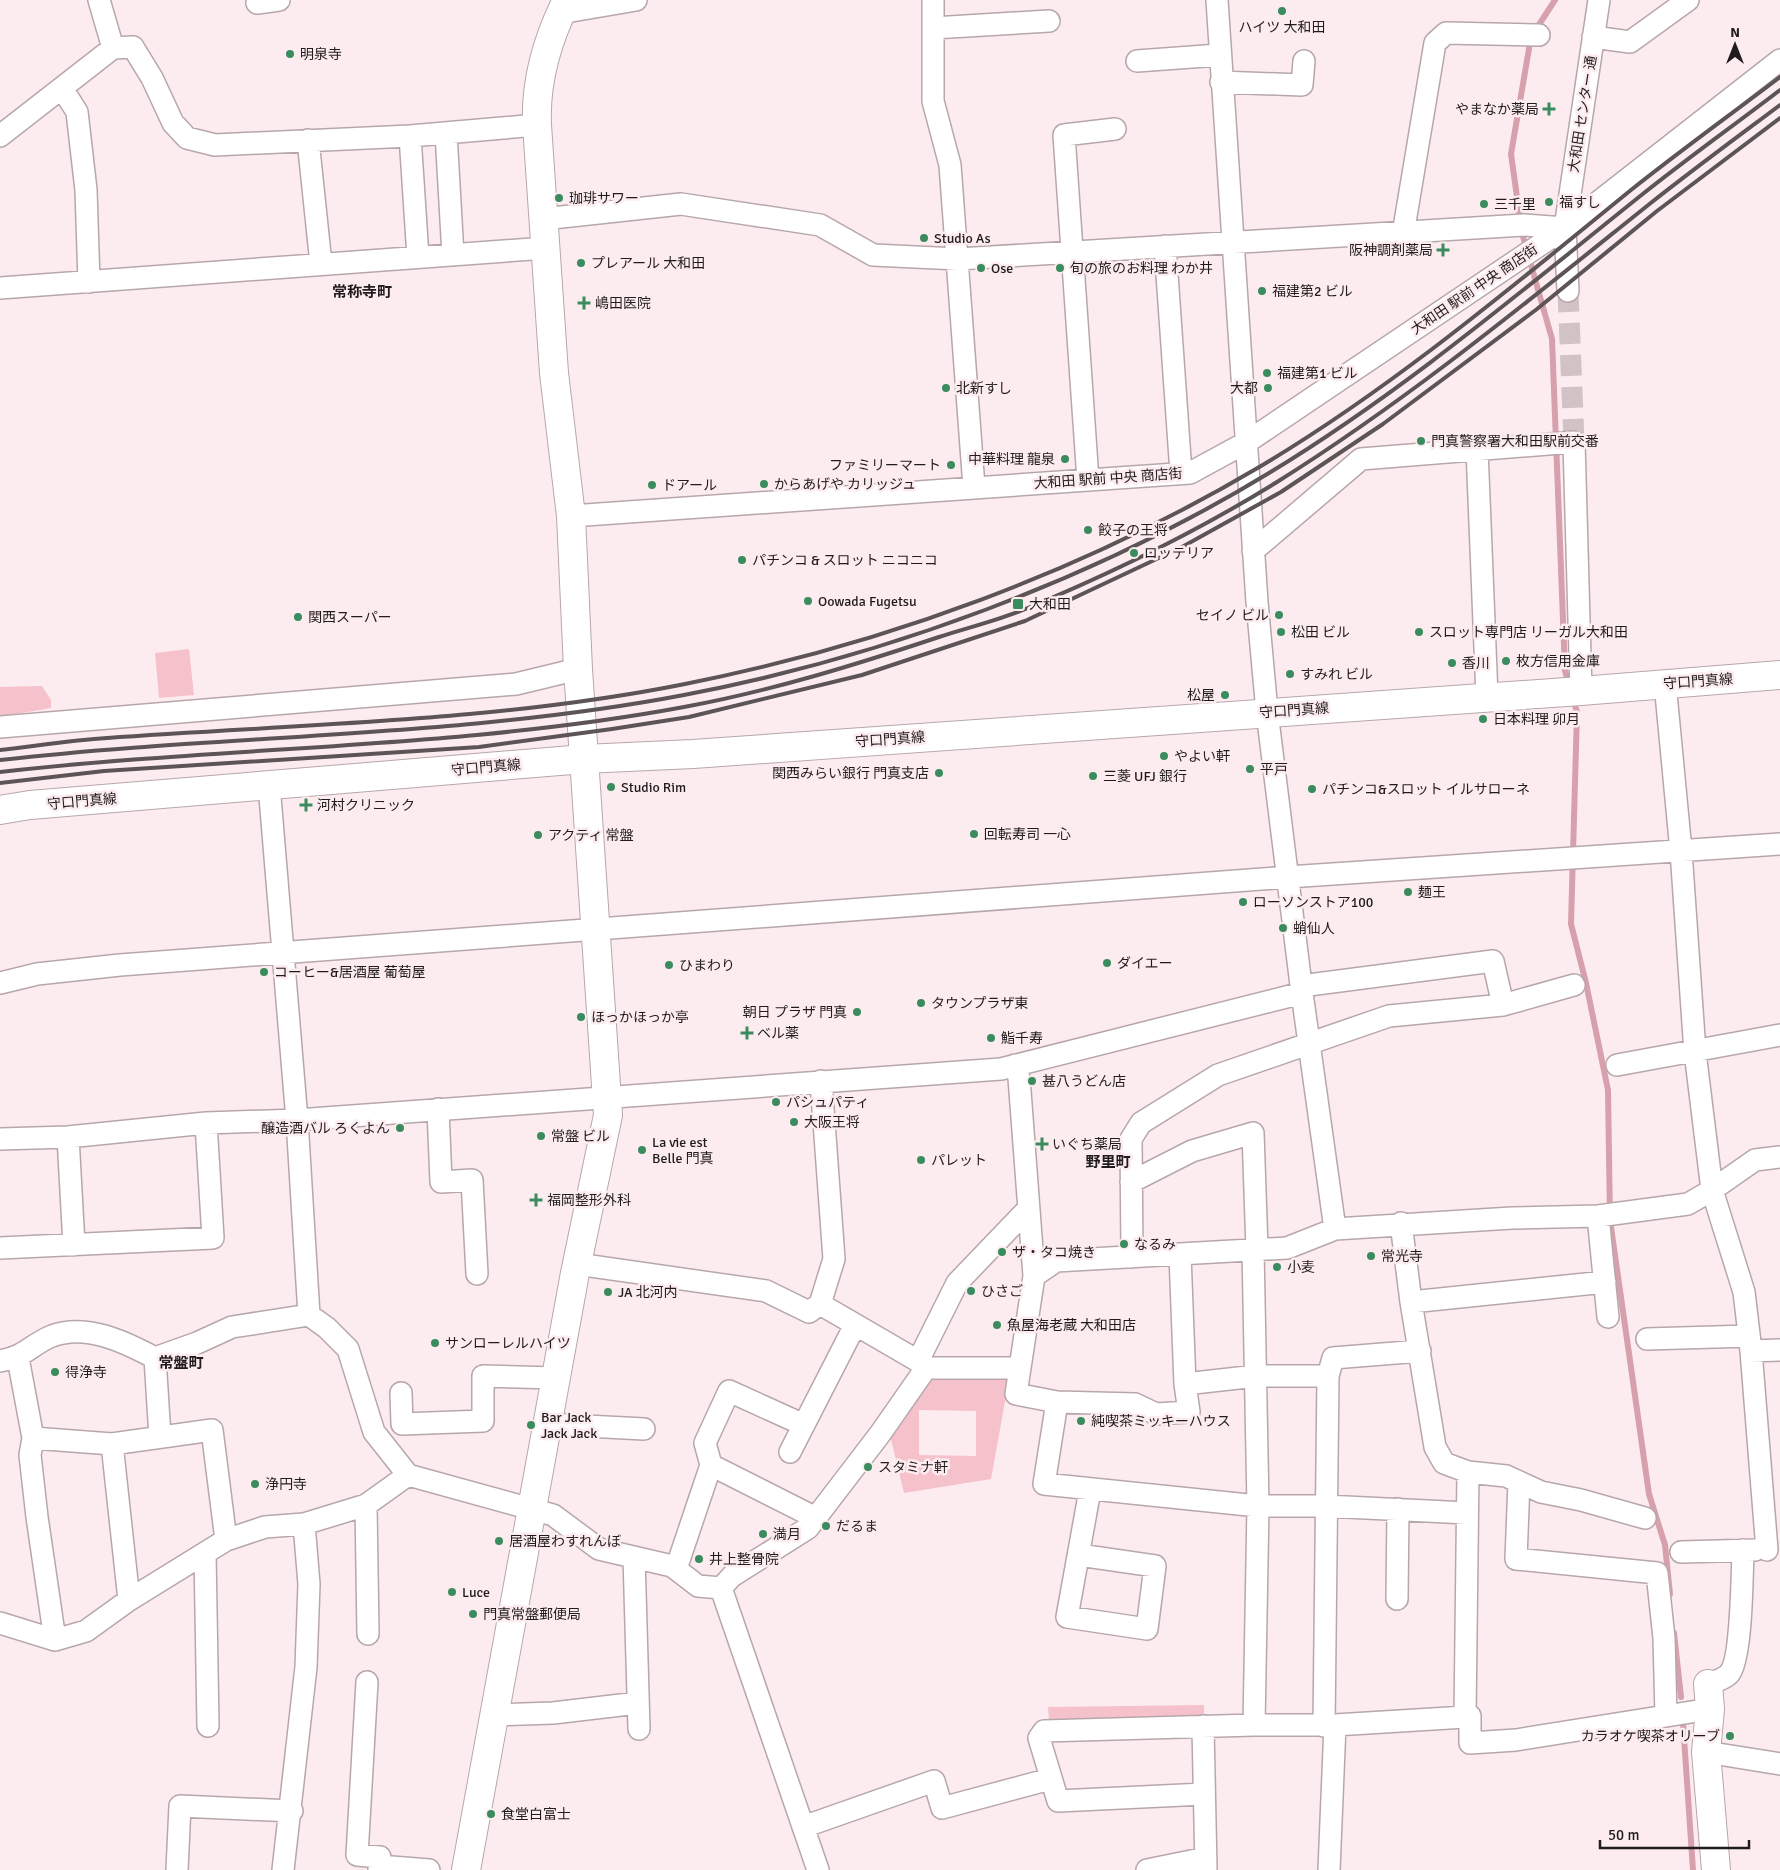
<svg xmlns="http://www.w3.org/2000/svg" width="1780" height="1870" font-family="Signika,'Noto Sans JP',sans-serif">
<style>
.green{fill:#f5c1cb;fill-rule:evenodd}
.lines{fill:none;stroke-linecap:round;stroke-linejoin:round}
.stream{stroke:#d6a1ac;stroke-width:6}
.street-tunnel{stroke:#d1c2c5;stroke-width:21;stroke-dasharray:21 11;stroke-linecap:butt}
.street-casing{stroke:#b7a7aa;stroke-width:24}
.secondary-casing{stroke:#b7a7aa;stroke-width:30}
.street{stroke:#fff;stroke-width:21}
.secondary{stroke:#fff;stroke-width:28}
.rail{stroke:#5c5456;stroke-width:4}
.poi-dot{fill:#3a8c5e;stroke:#fdecef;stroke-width:2}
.labels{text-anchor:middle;stroke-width:5;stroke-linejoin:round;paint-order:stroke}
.poi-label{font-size:14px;fill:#201b1c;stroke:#fdecef;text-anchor:start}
.street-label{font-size:14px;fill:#201b1c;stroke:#fdecef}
.neighbourhood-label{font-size:15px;font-weight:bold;fill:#201b1c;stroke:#fdecef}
</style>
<rect width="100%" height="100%" fill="#fdecef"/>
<!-- green -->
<path class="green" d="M189 649 194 695 159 698 155 653Z
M42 686 51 700V708L0 717V687Z
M1010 1374 991 1479 904 1493 888 1427 924 1378ZM919 1410 976 1411V1456L919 1455Z
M1204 1705V1719L1049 1721 1048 1707Z"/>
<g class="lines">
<!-- stream -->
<path class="stream" d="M1555 0 1531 37 1511 154 1522 233 1552 339 1565 671 1569 685
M1573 699 1577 712 1571 924 1586 983 1608 1090 1610 1220 1649 1494 1665 1545 1670 1594
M1674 1633 1681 1697
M1683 1723 1693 1870"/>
<!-- street-tunnel -->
<path class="street-tunnel" d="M1568 291 1574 442"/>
<!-- street casing -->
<g class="street-casing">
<path id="street" d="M99 0 113 48
M933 0V101L950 165 974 487
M1217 0 1257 602 1267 712 1302 993 1335 1229
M257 3 279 0
M560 13 636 0
M933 28 1049 21
M1593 37 1630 42 1688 0
M1137 61 1219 55
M1221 82 1302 85 1304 61
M62 88 77 112 86 190 89 282
M446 133 453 255
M0 136 113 48 133 47 152 78 173 123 187 138 215 145 410 136 537 125
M410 136 418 257
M308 140 321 264
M543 219 681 204 820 225 873 255 958 259 1524 225 1565 228
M1565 228 1599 0
M1403 234 1435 43 1446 33 1539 35
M1165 246 1181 473
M0 288 546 248
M1568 291 1565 228 1780 60
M1477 449 1487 697
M1088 480 1064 135 1115 129
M571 516 1190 473 1247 442 1565 228
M1253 551 1361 459 1574 442 1581 691
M1665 683 1681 851 1695 1052 1712 1190 1744 1292 1751 1351 1780 1350
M0 727 516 684 578 669
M269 785 297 1120 309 1315
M0 983 37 974 120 965 1288 877 1780 844
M1301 986 1493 961 1503 1005
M1015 1065 1019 1078 1034 1276
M1617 1065 1780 1035
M438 1109 441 1182 472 1180 477 1274
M68 1137 74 1245
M0 1139 68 1137 206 1123 297 1120 1001 1069 1302 993
M1131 1182 1192 1151 1253 1133 1257 1249
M1598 1216 1608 1317
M1401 1223 1411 1302 1435 1447 1444 1463 1468 1472 1506 1476 1541 1492 1581 1500 1645 1518
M0 1248 213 1238 206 1123
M1253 1249 1258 1506 1254 1725
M1180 1255 1185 1384 1189 1412 1156 1414 1135 1404 1057 1402 1016 1394 1034 1276 1056 1261 1287 1248 1335 1229 1512 1218 1598 1216 1688 1204 1712 1190 1755 1160 1780 1157
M1132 1257 1131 1139 1141 1123 1218 1075 1389 1016 1503 1005 1574 985
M577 1264 766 1291 809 1312 820 1304 834 1259 821 1081
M1411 1302 1605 1282
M820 1304 918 1361
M1647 1339 1749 1336
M1751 1351 1767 1550
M18 1358 33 1438 30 1455 37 1517 55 1640
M155 1358 160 1437
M0 1361C27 1356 30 1345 52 1336 86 1323 125 1342 155 1358L197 1343 232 1327 309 1315 327 1328 348 1349 374 1432 408 1475 553 1515 599 1549 672 1566 698 1586 721 1588
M926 1368H1020
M1328 1376 1333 1358 1420 1351
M1185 1384 1256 1376H1328L1324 1726
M401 1393 402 1424 483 1421V1376L557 1378
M1057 1402 1044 1484 1258 1506H1326L1467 1513
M548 1424 644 1429
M33 1438 112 1444 212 1430 226 1540
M112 1444 129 1600
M790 1452 855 1325
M711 1465 816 1518
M1519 1482 1516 1559 1657 1573 1664 1638 1666 1716
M366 1505 368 1634
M1681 1552 1755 1550
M205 1553 208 1726
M1079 1555 1155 1566 1147 1629 1067 1617 1090 1490
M634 1557 639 1729
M676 1569 711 1465 705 1443 729 1391 804 1425
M721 1588 732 1576 808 1528 880 1434 926 1368 918 1361 957 1283 1028 1209
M721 1588 818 1870
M1397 1599 1398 1509
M0 1623 55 1640 86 1631 129 1600 226 1540 265 1527 304 1524 366 1505 408 1475
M367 1682 357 1855 380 1857 379 1870
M1708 1684C1714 1682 1724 1679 1729 1674 1742 1660 1742 1573 1743 1550
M495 1715 553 1713 638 1703
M1465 1717 1470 1716V1743L1516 1740 1710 1709
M1203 1726 1206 1870
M1706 1752 1780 1764
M1204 1794 1058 1801 1039 1738 1044 1731 1254 1725H1335L1465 1717 1468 1472
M803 1827 934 1781 942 1808 1050 1779
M379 1866 429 1870
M177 1870 180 1806 292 1811
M283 1870 306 1667 309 1584 304 1524
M1147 1870 1206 1858
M1329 1870 1335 1725"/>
</g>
<!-- secondary casing -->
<g class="secondary-casing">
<path id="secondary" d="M0 810 30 805 584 759 693 754 1581 691 1780 675
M1708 1684 1710 1709 1706 1752 1716 1870
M466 1870 575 1273 608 1115 578 669 571 516 554 373 537 125C535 80 547 40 567 0"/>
</g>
<!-- street -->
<use href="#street" class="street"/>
<!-- secondary -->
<use href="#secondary" class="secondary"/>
<!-- rail -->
<path class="rail" d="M0 750C36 746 72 740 107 738 300 724 495 722 685 684 886 644 1084 571 1261 466 1392 388 1513 286 1631 190 1680 151 1730 115 1780 77
M0 760C227 734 459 738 684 695 884 657 1095 579 1269 473 1401 393 1519 293 1639 197 1685 160 1733 126 1780 90
M0 772C228 746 458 749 684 707 771 691 855 665 939 637 967 628 996 621 1023 610 1110 574 1198 531 1277 482 1408 400 1527 302 1647 206 1691 171 1736 138 1780 105
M0 783 104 771 479 747 612 729 689 717 862 675 1025 621 1182 547 1281 492 1383 424 1537 309 1657 211 1780 118"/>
</g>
<!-- markers -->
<g class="poi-dot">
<circle cx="1282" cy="11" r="5"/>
<circle cx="290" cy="54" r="5"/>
<path d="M1546.5 101.5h5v5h5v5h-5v5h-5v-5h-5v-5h5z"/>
<circle cx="559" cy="198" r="5"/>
<circle cx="1549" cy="202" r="5"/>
<circle cx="1484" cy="204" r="5"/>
<circle cx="924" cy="238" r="5"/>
<path d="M1440.5 242.5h5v5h5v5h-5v5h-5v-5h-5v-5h5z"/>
<circle cx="581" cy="263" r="5"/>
<circle cx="981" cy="268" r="5"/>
<circle cx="1060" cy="268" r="5"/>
<circle cx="1262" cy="291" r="5"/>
<path d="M581.5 295.5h5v5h5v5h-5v5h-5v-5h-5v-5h5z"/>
<circle cx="1267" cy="373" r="5"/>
<circle cx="946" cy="388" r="5"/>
<circle cx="1268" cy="388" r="5"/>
<circle cx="1421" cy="441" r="5"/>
<circle cx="1065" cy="459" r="5"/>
<circle cx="951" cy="465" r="5"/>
<circle cx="764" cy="484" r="5"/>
<circle cx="652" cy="485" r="5"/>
<circle cx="1088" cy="530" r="5"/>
<circle cx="1134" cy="553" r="5"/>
<circle cx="742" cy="560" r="5"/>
<circle cx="808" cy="601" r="5"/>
<rect x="1012" y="598" width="12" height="12" rx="2.5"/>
<circle cx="1279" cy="615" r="5"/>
<circle cx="298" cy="617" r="5"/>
<circle cx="1281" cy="632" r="5"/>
<circle cx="1419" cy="632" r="5"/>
<circle cx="1506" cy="661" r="5"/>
<circle cx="1452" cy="663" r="5"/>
<circle cx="1290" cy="674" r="5"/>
<circle cx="1225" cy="695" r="5"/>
<circle cx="1483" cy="719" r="5"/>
<circle cx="1164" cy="756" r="5"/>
<circle cx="1250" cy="769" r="5"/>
<circle cx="939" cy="773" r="5"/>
<circle cx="1093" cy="776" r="5"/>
<circle cx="611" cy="787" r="5"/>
<circle cx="1312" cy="789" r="5"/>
<path d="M303.5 797.5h5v5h5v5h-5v5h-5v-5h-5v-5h5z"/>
<circle cx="974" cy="834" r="5"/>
<circle cx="538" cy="835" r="5"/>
<circle cx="1408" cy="892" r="5"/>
<circle cx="1243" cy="902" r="5"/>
<circle cx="1283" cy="928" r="5"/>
<circle cx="1107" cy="963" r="5"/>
<circle cx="669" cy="965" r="5"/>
<circle cx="264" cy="972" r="5"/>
<circle cx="921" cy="1003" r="5"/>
<circle cx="857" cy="1012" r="5"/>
<circle cx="581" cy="1017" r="5"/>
<path d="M744.5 1025.5h5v5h5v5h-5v5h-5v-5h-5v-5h5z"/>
<circle cx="991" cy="1038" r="5"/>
<circle cx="1032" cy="1081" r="5"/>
<circle cx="776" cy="1102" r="5"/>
<circle cx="794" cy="1122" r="5"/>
<circle cx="400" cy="1128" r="5"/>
<circle cx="541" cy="1136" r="5"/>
<path d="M1039.5 1136.5h5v5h5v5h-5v5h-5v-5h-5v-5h5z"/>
<circle cx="642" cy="1150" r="5"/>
<circle cx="921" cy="1160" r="5"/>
<path d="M533.5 1192.5h5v5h5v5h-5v5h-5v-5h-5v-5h5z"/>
<circle cx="1124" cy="1244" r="5"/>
<circle cx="1002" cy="1252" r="5"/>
<circle cx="1371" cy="1256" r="5"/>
<circle cx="1277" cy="1267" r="5"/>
<circle cx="971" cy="1291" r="5"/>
<circle cx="608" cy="1292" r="5"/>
<circle cx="997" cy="1325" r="5"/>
<circle cx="435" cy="1343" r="5"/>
<circle cx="55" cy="1372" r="5"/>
<circle cx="1081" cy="1421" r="5"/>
<circle cx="531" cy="1425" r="5"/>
<circle cx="868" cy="1467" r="5"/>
<circle cx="255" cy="1484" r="5"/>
<circle cx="826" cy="1526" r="5"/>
<circle cx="763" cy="1534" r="5"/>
<circle cx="499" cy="1541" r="5"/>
<circle cx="699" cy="1559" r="5"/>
<circle cx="452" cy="1592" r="5"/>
<circle cx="473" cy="1614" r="5"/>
<circle cx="1730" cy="1736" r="5"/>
<circle cx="491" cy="1814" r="5"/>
</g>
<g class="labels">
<!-- poi labels -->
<g class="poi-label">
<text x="1282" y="32" text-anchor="middle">ハイツ 大和田</text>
<text x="300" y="59">明泉寺</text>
<text x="1539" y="114" text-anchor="end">やまなか薬局</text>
<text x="569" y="203">珈琲サワー</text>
<text x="1559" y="207">福すし</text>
<text x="1494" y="209">三千里</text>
<text x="934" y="243">Studio As</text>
<text x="1433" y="255" text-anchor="end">阪神調剤薬局</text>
<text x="591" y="268">プレアール 大和田</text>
<text x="991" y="273">Ose</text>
<text x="1070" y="273">旬の旅のお料理 わか井</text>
<text x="1272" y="296">福建第2 ビル</text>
<text x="595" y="308">嶋田医院</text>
<text x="1277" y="378">福建第1 ビル</text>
<text x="956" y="393">北新すし</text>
<text x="1258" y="393" text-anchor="end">大都</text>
<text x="1431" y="446">門真警察署大和田駅前交番</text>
<text x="1055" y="464" text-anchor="end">中華料理 龍泉</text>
<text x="941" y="470" text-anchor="end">ファミリーマート</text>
<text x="774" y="489">からあげや カリッジュ</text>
<text x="662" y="490">ドアール</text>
<text x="1098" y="535">餃子の王将</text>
<text x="1144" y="558">ロッテリア</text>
<text x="752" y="565">パチンコ &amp; スロット ニコニコ</text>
<text x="818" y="606">Oowada Fugetsu</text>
<text x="1029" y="609">大和田</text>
<text x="1269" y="620" text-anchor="end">セイノ ビル</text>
<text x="308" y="622">関西スーパー</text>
<text x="1291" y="637">松田 ビル</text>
<text x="1429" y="637">スロット専門店 リーガル大和田</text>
<text x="1516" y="666">枚方信用金庫</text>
<text x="1462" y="668">香川</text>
<text x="1300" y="679">すみれ ビル</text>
<text x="1215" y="700" text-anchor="end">松屋</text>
<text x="1493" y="724">日本料理 卯月</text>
<text x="1174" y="761">やよい軒</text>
<text x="1260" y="774">平戸</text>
<text x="929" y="778" text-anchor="end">関西みらい銀行 門真支店</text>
<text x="1103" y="781">三菱 UFJ 銀行</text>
<text x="621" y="792">Studio Rim</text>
<text x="1322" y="794">パチンコ&amp;スロット イルサローネ</text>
<text x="317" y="810">河村クリニック</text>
<text x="984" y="839">回転寿司 一心</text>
<text x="548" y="840">アクティ 常盤</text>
<text x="1418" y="897">麺王</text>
<text x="1253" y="907">ローソンストア100</text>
<text x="1293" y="933">蛸仙人</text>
<text x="1117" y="968">ダイエー</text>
<text x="679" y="970">ひまわり</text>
<text x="274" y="977">コーヒー&amp;居酒屋 葡萄屋</text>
<text x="931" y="1008">タウンプラザ東</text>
<text x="847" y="1017" text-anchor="end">朝日 プラザ 門真</text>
<text x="591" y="1022">ほっかほっか亭</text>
<text x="757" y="1038">ベル薬</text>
<text x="1001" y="1043">鮨千寿</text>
<text x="1042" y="1086">甚八うどん店</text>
<text x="786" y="1107">パシュパティ</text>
<text x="804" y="1127">大阪王将</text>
<text x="390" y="1133" text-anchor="end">醸造酒バル ろくよん</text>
<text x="551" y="1141">常盤 ビル</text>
<text x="652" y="1147">La vie est<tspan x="652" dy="16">Belle 門真</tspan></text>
<text x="1052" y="1149">いぐち薬局</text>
<text x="931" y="1165">パレット</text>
<text x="547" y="1205">福岡整形外科</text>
<text x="1134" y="1249">なるみ</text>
<text x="1012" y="1257">ザ・タコ焼き</text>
<text x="1381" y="1261">常光寺</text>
<text x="1287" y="1272">小麦</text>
<text x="981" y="1296">ひさご</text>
<text x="618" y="1297">JA 北河内</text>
<text x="1007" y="1330">魚屋海老蔵 大和田店</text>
<text x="445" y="1348">サンローレルハイツ</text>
<text x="65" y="1377">得浄寺</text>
<text x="541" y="1422">Bar Jack<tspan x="541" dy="16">Jack Jack</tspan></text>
<text x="1091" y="1426">純喫茶ミッキーハウス</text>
<text x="878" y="1472">スタミナ軒</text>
<text x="265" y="1489">浄円寺</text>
<text x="836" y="1531">だるま</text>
<text x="773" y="1539">満月</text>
<text x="509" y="1546">居酒屋わすれんぼ</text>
<text x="709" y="1564">井上整骨院</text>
<text x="462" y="1597">Luce</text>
<text x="483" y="1619">門真常盤郵便局</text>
<text x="1720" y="1741" text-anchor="end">カラオケ喫茶オリーブ</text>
<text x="501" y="1819">食堂白富士</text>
</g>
<!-- street labels -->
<g class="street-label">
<text transform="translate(1582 114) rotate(-81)" y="5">大和田 センター 通</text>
<text transform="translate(1474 289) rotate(-34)" y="5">大和田 駅前 中央 商店街</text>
<text transform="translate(1108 478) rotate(-4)" y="5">大和田 駅前 中央 商店街</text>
<text transform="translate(1698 681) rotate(-4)" y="5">守口門真線</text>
<text transform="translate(1294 710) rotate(-4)" y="5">守口門真線</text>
<text transform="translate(890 739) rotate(-4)" y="5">守口門真線</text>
<text transform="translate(486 767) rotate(-5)" y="5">守口門真線</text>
<text transform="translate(82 801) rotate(-5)" y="5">守口門真線</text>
</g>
<!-- neighbourhood labels -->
<g class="neighbourhood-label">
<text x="362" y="297">常称寺町</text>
<text x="1108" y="1167">野里町</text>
<text x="181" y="1368">常盤町</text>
</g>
</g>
<!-- north arrow -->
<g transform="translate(1735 45)" stroke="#fdecef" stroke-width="4" paint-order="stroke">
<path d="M0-4L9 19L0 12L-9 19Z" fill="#201b1c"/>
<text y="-8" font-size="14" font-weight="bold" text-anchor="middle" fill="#201b1c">N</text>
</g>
<!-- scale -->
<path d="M1600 1840v8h149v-8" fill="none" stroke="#201b1c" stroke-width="2.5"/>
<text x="1608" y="1840" font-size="15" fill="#201b1c" stroke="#fdecef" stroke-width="4" paint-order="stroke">50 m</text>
</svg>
